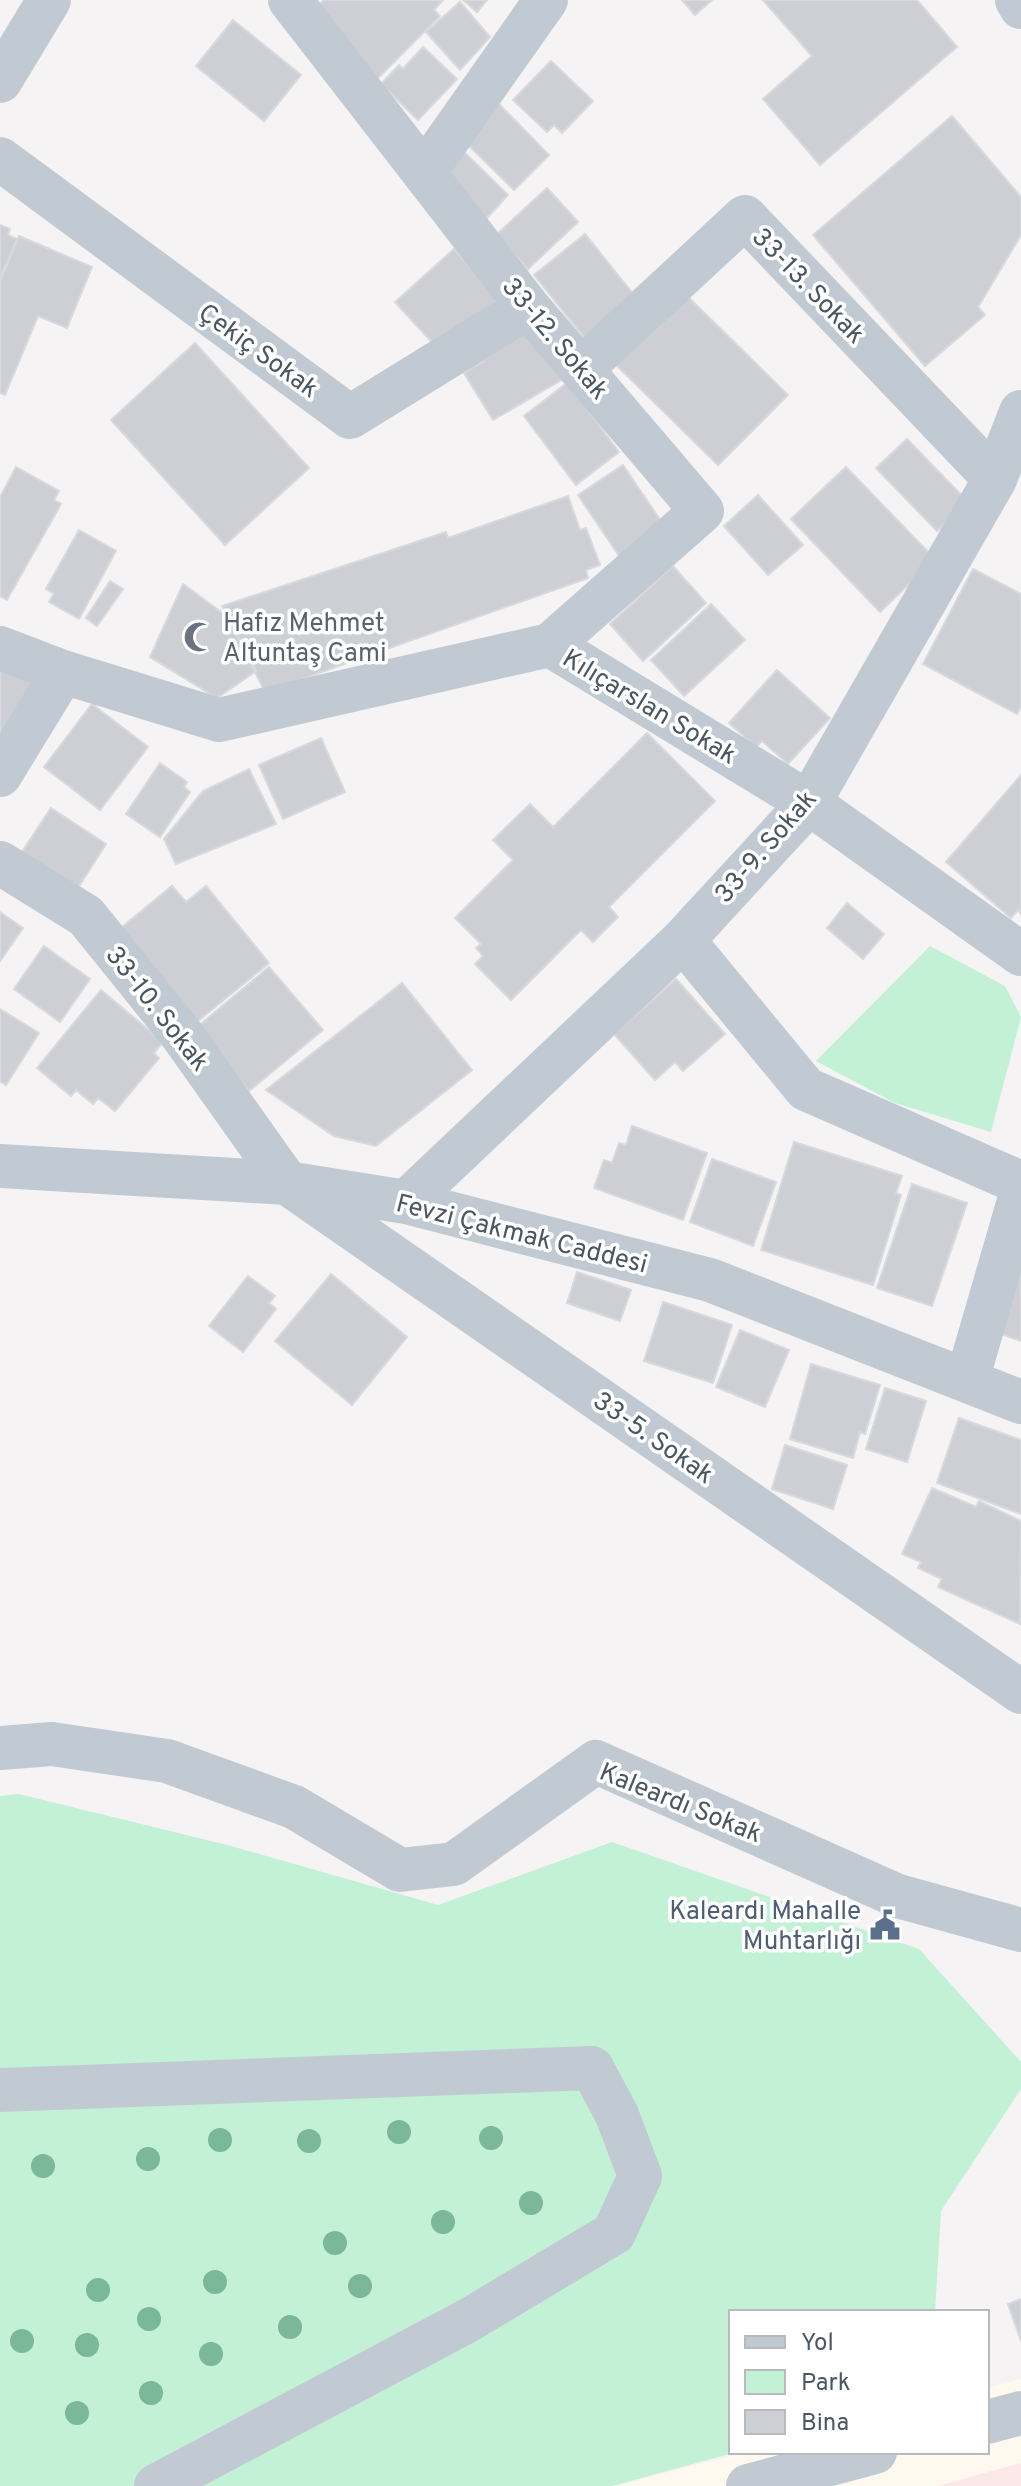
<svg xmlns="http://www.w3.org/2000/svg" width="1021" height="2486" font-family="Overpass,sans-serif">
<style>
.commercial{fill:#fdf9ef}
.medical{fill:#fce8e6}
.green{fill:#c3f1d5}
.building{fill:#cdcfd5;stroke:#d7d9de;stroke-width:2}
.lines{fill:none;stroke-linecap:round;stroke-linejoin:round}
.minor{stroke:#c1cad2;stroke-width:44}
.tree{fill:#7bb799}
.labels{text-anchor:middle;stroke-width:7;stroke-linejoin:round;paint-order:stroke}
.street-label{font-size:26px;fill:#4a5661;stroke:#fff}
.worship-label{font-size:26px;fill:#5b616d;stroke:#fff;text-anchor:start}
.service-label{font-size:26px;fill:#4e5e75;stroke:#fff;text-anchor:end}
</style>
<rect width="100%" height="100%" fill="#f5f3f3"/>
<!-- commercial -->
<path class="commercial" d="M1021 2379V2486H616L745 2452H987V2388Z"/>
<!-- medical -->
<path class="medical" d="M1021 2463V2486H938Z"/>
<!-- green -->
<path class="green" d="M930 946 1005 986 1021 1017 991 1132 895 1103 816 1061Z
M19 1794 231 1846 438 1905 612 1842 919 1949 1021 2062V2089L941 2211 935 2312H731V2452H737L612 2486H0V1796Z"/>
<!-- building -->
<path class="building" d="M324 0H443L434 10 440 16 377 79 311 13Z
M463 0H487L477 12Z
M682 0H712L695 15Z
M763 0H917L957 47 820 165 763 99 812 56Z
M460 2 490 37 460 70 426 32Z
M233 20 301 75 264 121 196 66Z
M423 47 457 79 418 120 381 84 399 65 403 69Z
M551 61 593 101 562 133 554 125 547 132 513 100Z
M497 102 549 155 514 190 461 138Z
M952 116 1021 197V235L978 307 985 315 925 366 813 235Z
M460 148 508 195 486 219 437 172Z
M547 188 578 222 528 269 496 235Z
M0 225 10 229 8 235 17 239 0 278Z
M585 234 638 300 587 341 534 275Z
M19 236 92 267 67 328 38 316 5 395 0 393V282Z
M454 249 498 299 440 351 395 302Z
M678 287 788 395 718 465 608 357Z
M534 326 565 378 493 420 464 373 484 361 481 356Z
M195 343 309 468 225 545 111 420Z
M567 383 619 452 576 485 524 416Z
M907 439 968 502 937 531 876 468Z
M623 465 671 536 626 566 578 495Z
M16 467 59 491 54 500 61 504 7 600 0 596V497Z
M846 467 935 559 880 612 791 519Z
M758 495 803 545 768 575 724 526Z
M568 496 580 530 586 528 600 565 586 570 588 578 265 692 222 606 446 532 448 538Z
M79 530 116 551 79 619 49 602 54 594 46 589Z
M673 566 706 603 643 661 610 624Z
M973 569 1021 594V707L1017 714 923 664Z
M110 581 123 589 97 626 86 618Z
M183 584 228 617 256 671 217 698 150 657Z
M711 604 745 640 684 696 651 660Z
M0 652 46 690 0 747Z
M777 670 830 718 788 764 762 741 756 747 729 723Z
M92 704 148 747 100 810 44 767Z
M647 733 715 801 609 907 618 917 593 942 581 930 511 1000 475 964 483 956 476 948 481 944 455 918 513 860 493 840 530 804 553 827Z
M321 738 345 792 283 819 259 765Z
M160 763 187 782 184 787 190 792 160 837 126 814Z
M249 769 276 824 176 864 164 839 203 791Z
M1021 775V914L1018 910 1011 918 946 862Z
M51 808 106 844 72 897 16 861Z
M172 886 186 902 206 886 269 963 193 1025 116 932Z
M847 903 884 934 863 959 827 928Z
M0 912 23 928 0 961Z
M44 946 90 979 60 1022 14 989Z
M269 967 323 1030 249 1091 196 1028Z
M676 979 725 1034 683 1071 675 1062 655 1080 614 1034Z
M402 983 472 1070 376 1146 334 1136 266 1090Z
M101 990 163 1042 154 1053 159 1058 115 1111 98 1098 93 1104 76 1090 71 1096 37 1068Z
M0 1009 39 1033 6 1085 0 1081Z
M632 1126 707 1153 683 1220 594 1188 604 1160 612 1163 619 1143 626 1145Z
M794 1142 902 1176 896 1193 901 1195 873 1285 761 1250Z
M712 1159 776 1182 753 1246 690 1222Z
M912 1184 967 1203 932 1306 877 1288Z
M1021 1271V1341L998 1333Z
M577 1272 631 1290 620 1321 567 1303Z
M331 1274 407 1337 352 1405 275 1341Z
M248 1276 275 1296 269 1303 276 1309 243 1352 209 1326Z
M663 1302 732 1325 713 1383 644 1361Z
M740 1330 789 1350 765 1407 716 1387Z
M811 1364 880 1385 865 1434 860 1432 853 1458 790 1439Z
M885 1388 926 1401 907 1462 866 1449Z
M959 1418 1021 1440V1514L937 1483Z
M785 1445 847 1465 833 1509 772 1489Z
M932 1488 976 1507 979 1501 1021 1521 1020 1624 938 1587 942 1579 918 1568 921 1562 902 1554Z
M1021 2299V2341L1008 2304Z"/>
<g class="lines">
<!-- minor -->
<path class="minor" d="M290 0 528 307 702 511 550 645
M1017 0 1021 7
M0 81 49 0
M0 159 350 417 528 307
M424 173 546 0
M581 369 745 217 995 479
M0 648 63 672 219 720 550 645 809 803 1021 954
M0 775 63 672
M0 863 86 916 182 1035 287 1183 1021 1692
M683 940 806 1089 1021 1183
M0 1166 287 1183 406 1202 710 1280 1021 1402
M406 1202 683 940 809 803 995 479 1021 412
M967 1380 1021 1194
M0 1748 52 1744 167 1761 294 1807 400 1870 454 1864 596 1762 898 1896 1021 1930
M0 2090 592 2068 617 2115 640 2176 614 2233 469 2320 156 2486
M987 2422 1021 2413
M748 2486 875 2452"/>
</g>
<!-- trees -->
<g class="tree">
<circle cx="399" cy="2132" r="12"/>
<circle cx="491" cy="2138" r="12"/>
<circle cx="220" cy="2140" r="12"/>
<circle cx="309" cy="2141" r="12"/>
<circle cx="148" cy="2159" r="12"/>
<circle cx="43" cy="2166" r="12"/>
<circle cx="531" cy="2203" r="12"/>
<circle cx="443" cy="2222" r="12"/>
<circle cx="335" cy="2243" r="12"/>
<circle cx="215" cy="2282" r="12"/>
<circle cx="360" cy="2286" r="12"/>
<circle cx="98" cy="2290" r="12"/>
<circle cx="149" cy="2319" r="12"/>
<circle cx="290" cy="2327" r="12"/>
<circle cx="22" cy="2341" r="12"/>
<circle cx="87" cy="2345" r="12"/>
<circle cx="211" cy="2354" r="12"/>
<circle cx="151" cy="2393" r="12"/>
<circle cx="77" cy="2413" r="12"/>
</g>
<!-- icons -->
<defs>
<g id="mosque-bare" transform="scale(2.4)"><path d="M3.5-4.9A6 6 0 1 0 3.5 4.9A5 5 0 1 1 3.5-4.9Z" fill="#6b7280" stroke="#fff" stroke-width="2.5" paint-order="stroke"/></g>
<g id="civic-bare" transform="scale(2.4)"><path d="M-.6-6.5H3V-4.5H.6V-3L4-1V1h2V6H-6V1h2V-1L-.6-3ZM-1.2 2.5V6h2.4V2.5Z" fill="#5c6f8a" stroke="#fff" stroke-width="2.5" paint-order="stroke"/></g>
</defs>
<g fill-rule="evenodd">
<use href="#mosque-bare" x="199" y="637"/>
<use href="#civic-bare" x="885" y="1925"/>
</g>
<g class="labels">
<!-- street labels -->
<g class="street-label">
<text transform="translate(809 285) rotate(46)" y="9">33-13. Sokak</text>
<text transform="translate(556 338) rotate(50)" y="9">33-12. Sokak</text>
<text transform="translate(259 350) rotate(36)" y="9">Çekiç Sokak</text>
<text transform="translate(650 706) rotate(31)" y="9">Kılıçarslan Sokak</text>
<text transform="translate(765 846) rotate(-49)" y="9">33-9. Sokak</text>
<text transform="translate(158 1008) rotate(52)" y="9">33-10. Sokak</text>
<text transform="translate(522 1233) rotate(14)" y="9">Fevzi Çakmak Caddesi</text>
<text transform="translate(654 1437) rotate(35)" y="9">33-5. Sokak</text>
<text transform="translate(681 1802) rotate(22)" y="9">Kaleardı Sokak</text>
</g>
<!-- worship labels -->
<g class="worship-label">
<text x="223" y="631">Hafız Mehmet<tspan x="223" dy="30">Altuntaş Cami</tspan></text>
</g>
<!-- service labels -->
<g class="service-label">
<text x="861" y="1919">Kaleardı Mahalle<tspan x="861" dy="30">Muhtarlığı</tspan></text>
</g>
</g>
<!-- legend -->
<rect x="729" y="2310" width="260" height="144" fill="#ffffff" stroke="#b7bbc0" stroke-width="2"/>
<rect x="745" y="2336" width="40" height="12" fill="#c1cad2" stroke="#b7bbc0" stroke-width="2"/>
<text x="801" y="2350" font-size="24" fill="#4a5661">Yol</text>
<rect x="745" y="2370" width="40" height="24" fill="#c3f1d5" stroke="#b7bbc0" stroke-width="2"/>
<text x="801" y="2390" font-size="24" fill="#4a5661">Park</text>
<rect x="745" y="2410" width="40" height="24" fill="#cdcfd5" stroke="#b7bbc0" stroke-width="2"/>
<text x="801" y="2430" font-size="24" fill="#4a5661">Bina</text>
</svg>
